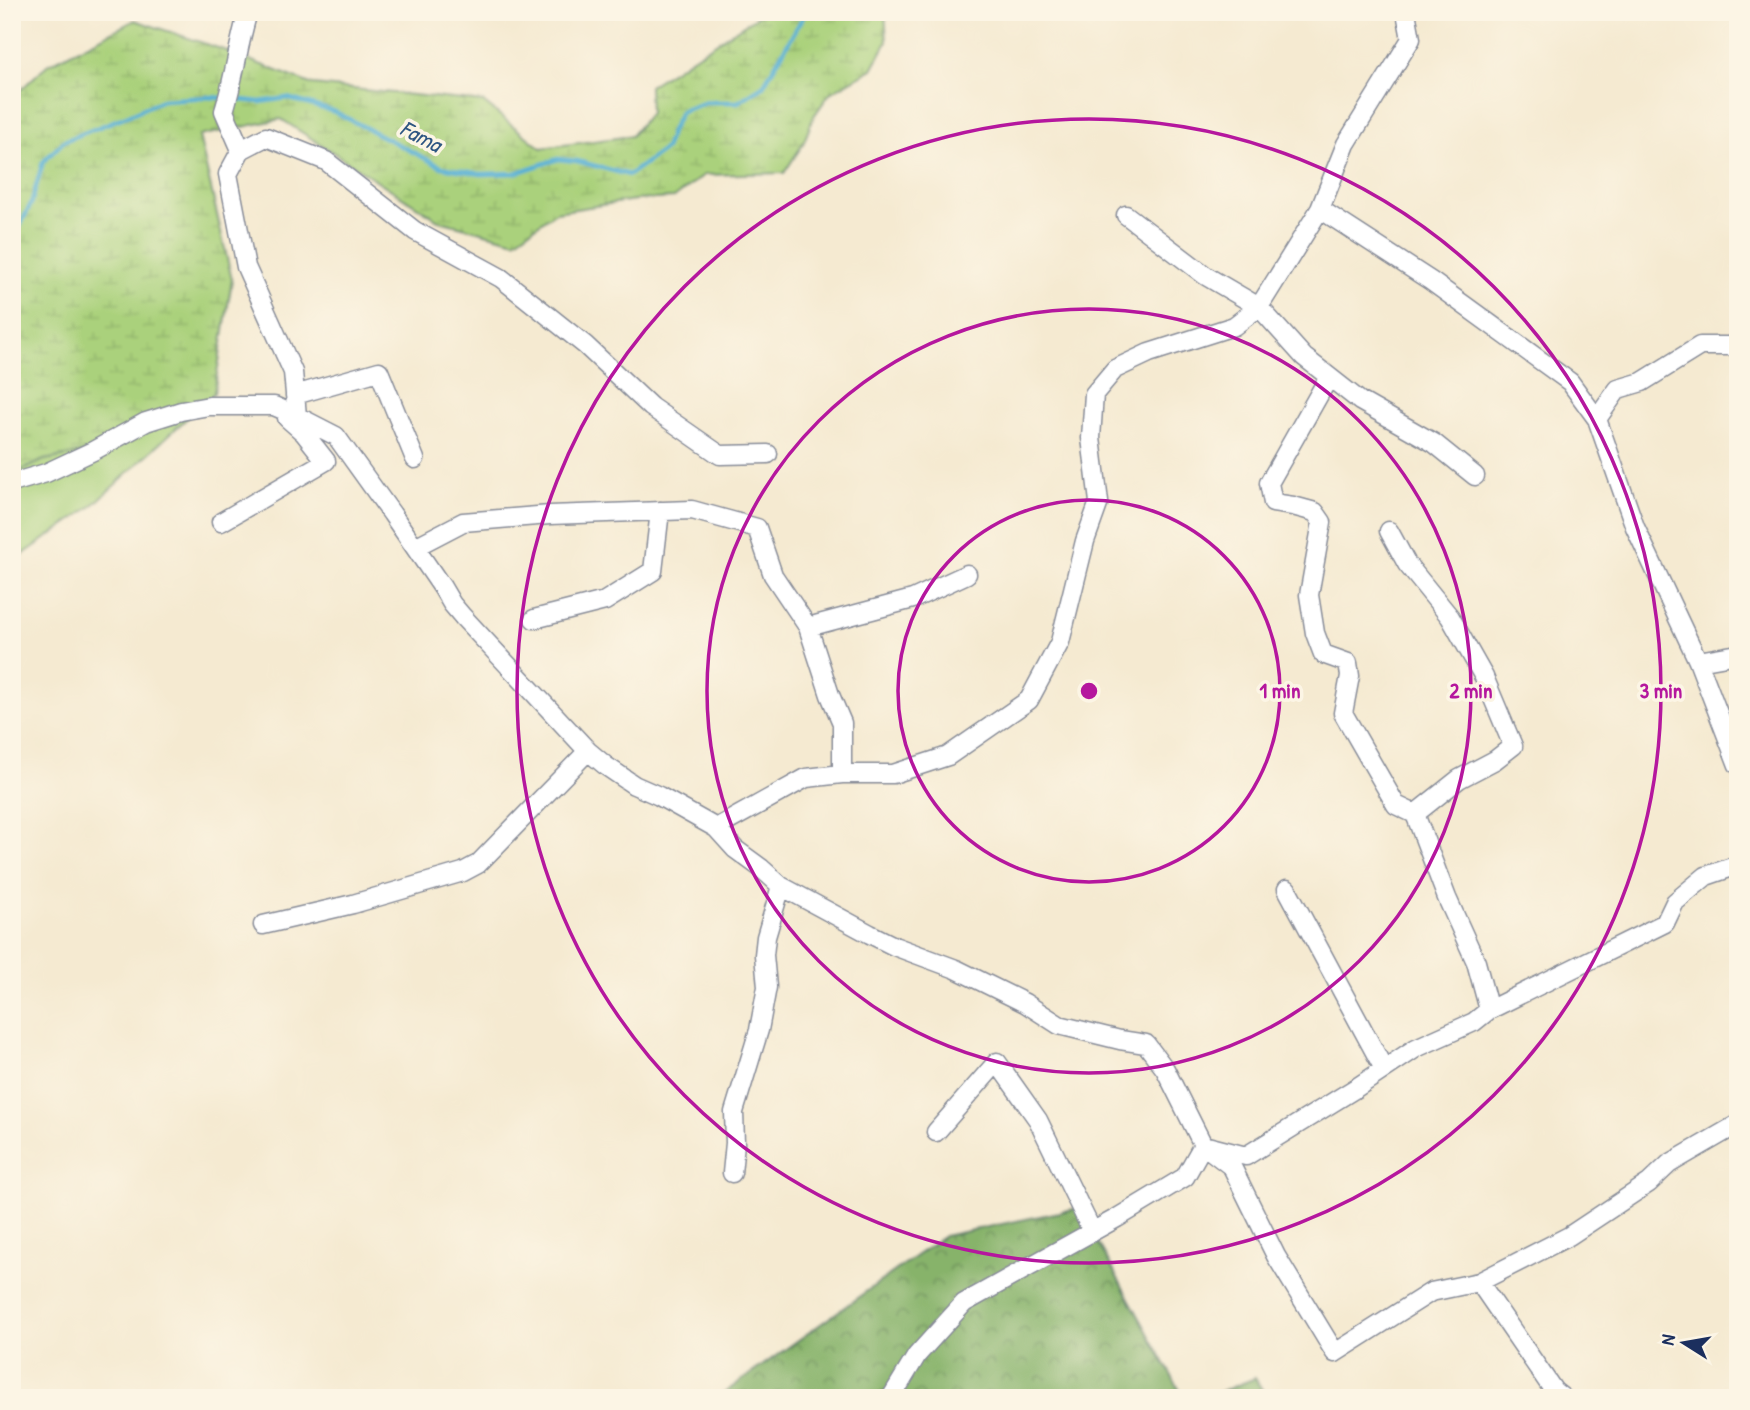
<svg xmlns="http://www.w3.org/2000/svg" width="1750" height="1410" font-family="'Patrick Hand',sans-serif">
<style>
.grass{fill:#aad17b;stroke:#62806c;stroke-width:2}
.forest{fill:url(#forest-crowns);stroke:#517164;stroke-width:2}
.wetland{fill:url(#wetland-marsh);stroke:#62806c;stroke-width:2}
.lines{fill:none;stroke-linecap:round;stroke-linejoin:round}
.stream{stroke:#59b1d6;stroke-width:4.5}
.minor-casing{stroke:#888c98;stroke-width:21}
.minor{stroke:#fff;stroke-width:18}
.ring{fill:none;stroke:#b5179e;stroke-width:3.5}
.labels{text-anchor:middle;stroke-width:7;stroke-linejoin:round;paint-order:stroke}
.water-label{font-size:23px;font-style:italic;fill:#2e5682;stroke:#fcf5e5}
.centre{fill:#b5179e;stroke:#fcf5e5;stroke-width:3.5}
.ring-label{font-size:21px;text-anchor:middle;font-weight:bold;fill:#b5179e;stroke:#fcf5e5;stroke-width:7;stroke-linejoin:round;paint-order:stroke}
</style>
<defs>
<pattern id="forest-crowns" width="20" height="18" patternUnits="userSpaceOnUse" patternTransform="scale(1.75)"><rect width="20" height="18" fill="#87b36b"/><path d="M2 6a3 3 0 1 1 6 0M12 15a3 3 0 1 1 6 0" fill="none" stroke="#6e925b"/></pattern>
<pattern id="wetland-marsh" width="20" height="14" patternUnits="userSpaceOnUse" patternTransform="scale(1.75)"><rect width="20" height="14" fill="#aad17b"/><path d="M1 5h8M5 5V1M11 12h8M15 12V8" fill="none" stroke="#92b46d"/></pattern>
</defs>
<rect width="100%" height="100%" fill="#fcf5e5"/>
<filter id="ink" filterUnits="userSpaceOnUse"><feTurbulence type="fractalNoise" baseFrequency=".0143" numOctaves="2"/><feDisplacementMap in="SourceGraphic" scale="14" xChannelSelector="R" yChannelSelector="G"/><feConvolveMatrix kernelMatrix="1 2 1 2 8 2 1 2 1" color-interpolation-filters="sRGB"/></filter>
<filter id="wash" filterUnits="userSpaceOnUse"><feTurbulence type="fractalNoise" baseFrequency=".00686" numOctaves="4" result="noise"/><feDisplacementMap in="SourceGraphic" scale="28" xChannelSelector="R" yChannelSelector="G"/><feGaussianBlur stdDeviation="1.57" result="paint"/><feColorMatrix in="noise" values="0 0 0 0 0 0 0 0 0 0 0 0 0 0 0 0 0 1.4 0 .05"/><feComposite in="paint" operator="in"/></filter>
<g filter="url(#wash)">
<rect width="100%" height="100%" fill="#f5ead1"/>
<!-- grass -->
<path class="grass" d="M198 408 91 507 12 562V475L44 460 93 451Z"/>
<!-- forest -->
<path class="forest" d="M1079 1208 1184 1398H717L944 1236Z
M1255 1378 1267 1398H1205Z"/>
<!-- wetland -->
<path class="wetland" d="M764 12H885L887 42 872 69 830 93 814 116 803 144 784 173 704 175 674 198 635 200 556 212 515 241 440 221 281 119 199 136 232 280 214 393 198 408 93 451 44 460 12 475V98L47 65 135 20 224 50 313 85 483 102 541 148 631 136 650 113 649 86Z"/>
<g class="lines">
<!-- stream -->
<path class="stream" d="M232 99 260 102 287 98 335 112 442 167 481 174 515 173 558 159 577 161 629 175 665 149 672 129 681 111 707 102H738L763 86 806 12
M12 241 31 204 43 162 64 141 129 115 162 100 208 97 223 98"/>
</g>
</g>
<g filter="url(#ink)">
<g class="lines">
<!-- minor casing -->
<g class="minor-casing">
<path id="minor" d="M248 12C238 45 234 79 224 111L241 150 228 174 246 267 293 372 297 416
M241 150 266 137 326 161 415 231 501 278 585 345 651 407 720 455 768 454
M1320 209 1431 281 1570 382 1597 419 1635 527 1698 661 1738 765
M1126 215 1206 276 1259 307 1304 357 1360 401 1434 443 1475 476
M1329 377 1269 483 1273 503 1293 506 1315 512 1322 522 1309 595 1315 633 1323 654 1348 663 1350 676 1343 713 1396 805 1415 814 1447 898 1476 962 1489 1010
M295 395 379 371 415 459
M1597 419 1618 389 1642 382 1700 346H1738
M12 483 46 473 93 451 146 422 181 411 209 406H274L297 416 336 436 392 514 442 587 452 604 463 617 588 751 606 766 634 785 659 796 716 828 735 849 761 868 781 886 870 934 894 946 956 969 1025 1003 1059 1025 1120 1040 1146 1044 1165 1069 1203 1145 1232 1167 1276 1256 1335 1353 1431 1292 1479 1282 1554 1391 1563 1398
M221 522 326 461 304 433 287 418
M1389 531 1407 564 1450 617 1484 677 1513 746 1495 760 1459 779 1415 814
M415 547 463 522 550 515 692 510 757 528 773 575 808 627 830 695 842 723V774
M534 619 605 601 653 571 660 511
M808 627 913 599 967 574
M1698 661 1738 654
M716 828 806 778 842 774H893L948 756 1029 700 1060 642 1085 541 1099 502 1091 438 1094 394 1115 369 1149 353 1234 326 1259 307 1320 209 1346 144 1411 39 1406 12
M1287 889 1384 1069
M263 925 353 904 463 872 478 864 588 751
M936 1132 997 1062 1038 1120 1092 1231
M732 1173 735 1143 734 1112 759 1030 767 987 764 955 766 937 781 886
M1479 1282 1569 1236 1649 1183 1669 1164 1738 1124
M891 1398 917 1355 964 1303 1117 1218 1185 1177 1203 1145 1246 1156 1356 1088 1416 1048 1474 1022 1489 1010 1665 923 1675 902 1706 876 1738 865"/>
</g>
<!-- minor -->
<use href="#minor" class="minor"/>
</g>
</g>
<!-- distance rings -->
<g class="ring">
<circle cx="1089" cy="691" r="191"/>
<circle cx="1089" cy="691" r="382"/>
<circle cx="1089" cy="691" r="572"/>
</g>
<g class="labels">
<!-- water labels -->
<g class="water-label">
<text transform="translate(421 136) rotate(27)" y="8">Fama</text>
</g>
</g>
<circle cx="1089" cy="691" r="10" class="centre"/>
<g class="ring-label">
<text x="1280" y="698">1 min</text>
<text x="1471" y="698">2 min</text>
<text x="1661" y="698">3 min</text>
</g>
<!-- margin -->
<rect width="1750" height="1410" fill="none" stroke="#fcf5e5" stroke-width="42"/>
<!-- north arrow -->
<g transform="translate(1684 1343) rotate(281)" stroke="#fcf5e5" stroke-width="5" paint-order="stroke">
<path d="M0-5L12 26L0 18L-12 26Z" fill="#1b2f5e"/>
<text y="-10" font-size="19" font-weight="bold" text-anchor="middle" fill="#1b2f5e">N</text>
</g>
</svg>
